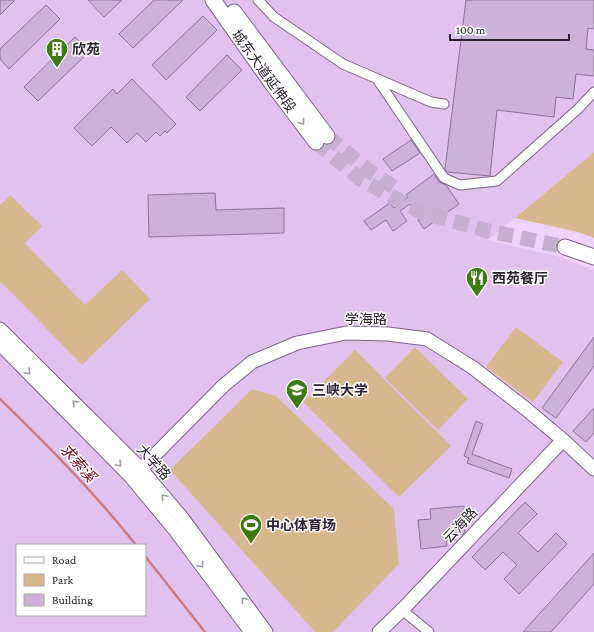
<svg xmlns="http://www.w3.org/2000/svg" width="594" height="632" font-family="'Crimson Pro','Noto Sans SC',serif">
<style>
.built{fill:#e1c2ef;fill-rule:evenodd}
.green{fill:#d7b88e}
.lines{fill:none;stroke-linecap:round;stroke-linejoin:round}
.stream{stroke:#cc7c81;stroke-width:2.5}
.building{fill:#ccb1d8;stroke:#8b7296}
.primary-tunnel{stroke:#c7afd2;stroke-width:15;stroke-dasharray:15 8;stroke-linecap:butt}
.street-casing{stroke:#7b6386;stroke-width:11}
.secondary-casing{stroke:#7b6386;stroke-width:15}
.primary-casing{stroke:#7b6386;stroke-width:17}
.street{stroke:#fff;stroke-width:9}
.secondary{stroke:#fff;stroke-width:13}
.primary{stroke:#fff;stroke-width:15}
.oneway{stroke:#a09ba2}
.labels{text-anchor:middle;stroke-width:3;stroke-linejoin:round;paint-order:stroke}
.poi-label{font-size:14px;font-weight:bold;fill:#2b2130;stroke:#fff;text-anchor:start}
.street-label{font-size:14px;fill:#2b2130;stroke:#fff}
.water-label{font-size:15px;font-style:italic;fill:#6a051f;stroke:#fff}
</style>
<rect width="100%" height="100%" fill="#eed2fa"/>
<!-- built -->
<path class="built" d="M0 0H594V152L488 240 560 257 594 270V632H0ZM17 545H145V615H17Z"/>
<!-- green -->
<path class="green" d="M594 152V238L578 232 515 218Z
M10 195 42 226 25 243 85 305 122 270 150 299 82 365 0 281V205Z
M516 327 563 362 533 402 486 367Z
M415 347 468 399 438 430 385 378Z
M355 350 451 446 399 497 303 402Z
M252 389 276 396 394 509 399 564 333 632H315L170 470Z"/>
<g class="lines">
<!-- stream -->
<path class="stream" d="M0 399C48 446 95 493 136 545
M145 556 205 632"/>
</g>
<!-- building -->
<path class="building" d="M0 0H15L0 15Z
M88 0H122L104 17Z
M154 0H183L133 48 119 34Z
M466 0H594V29L588 28 586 49 594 50V76L576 74 573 99 556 97 554 117 497 110 490 176 447 172 445 169Z
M46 5 60 19 9 69 0 59V49Z
M203 16 217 30 166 80 152 65Z
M75 37 89 52 38 101 24 87Z
M227 55 242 70 200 111 186 97Z
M132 79 176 124 167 133 165 131 160 136 156 132 146 142 137 133 127 143 111 127 92 146 74 128 113 89 117 94Z
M411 140 420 153 392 171 383 159Z
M434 174 439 182 446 185 459 204 424 229 418 220 420 219 410 204 400 211 407 221 393 231 386 220 371 230 364 221 390 203 394 208 408 197 406 195Z
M215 193 216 210 284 208V233L149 237 148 195Z
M594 337V366L556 418 542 408Z
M594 408V433L586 442 573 431Z
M476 421 483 424 472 454 512 469 509 478 467 463 469 458 464 456Z
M525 502 537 514 518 533 538 552 556 533 567 544 519 594 504 579 517 565 503 552 485 570 472 557Z
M464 506 465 532 463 534 446 535 447 546 421 549 418 520 431 519 430 509Z
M594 553V584L551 632H523Z"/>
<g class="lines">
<!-- primary-tunnel -->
<path class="primary-tunnel" d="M327 136 369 171 395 188
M316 142 360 179 419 211 484 230 565 247"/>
<!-- street casing -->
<g class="street-casing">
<path id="street" d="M258 0 274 17 343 64 431 102 444 104
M377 79 444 178 460 185 497 181 578 109 594 92
M402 610 429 632"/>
</g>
<!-- secondary casing -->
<g class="secondary-casing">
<path id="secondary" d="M0 329 141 469 183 519 266 632
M0 344 131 477 175 530 251 632
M141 469 223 386 252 362 297 343 346 333 388 334 427 339 472 367 526 409 563 440 594 469
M379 632 402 610 563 440"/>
</g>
<!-- primary casing -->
<g class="primary-casing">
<path id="primary" d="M213 0 273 85 316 142
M234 12 327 136
M565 247 594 257"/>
</g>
<!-- street -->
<use href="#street" class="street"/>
<!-- secondary -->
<use href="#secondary" class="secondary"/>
<!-- primary -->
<use href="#primary" class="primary"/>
</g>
<!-- one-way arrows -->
<defs><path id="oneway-chevron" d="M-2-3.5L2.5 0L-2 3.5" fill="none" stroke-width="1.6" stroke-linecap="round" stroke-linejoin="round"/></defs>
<g class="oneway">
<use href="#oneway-chevron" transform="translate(302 122) rotate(53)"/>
<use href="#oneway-chevron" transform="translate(28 372) rotate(45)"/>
<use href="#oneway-chevron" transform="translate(75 403) rotate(-135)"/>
<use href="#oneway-chevron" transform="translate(119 464) rotate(46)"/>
<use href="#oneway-chevron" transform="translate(164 497) rotate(-130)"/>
<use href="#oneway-chevron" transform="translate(201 565) rotate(53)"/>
<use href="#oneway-chevron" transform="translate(244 600) rotate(-126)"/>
</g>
<!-- icons -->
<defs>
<g id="building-pin" transform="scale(1.15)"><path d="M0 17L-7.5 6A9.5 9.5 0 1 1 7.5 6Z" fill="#3e7912" stroke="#fff"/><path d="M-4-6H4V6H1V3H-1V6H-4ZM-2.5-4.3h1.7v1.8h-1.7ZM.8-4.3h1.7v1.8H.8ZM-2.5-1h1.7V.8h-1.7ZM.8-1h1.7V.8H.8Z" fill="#fff"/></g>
<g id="restaurant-pin" transform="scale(1.15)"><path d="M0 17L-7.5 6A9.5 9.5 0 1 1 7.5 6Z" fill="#3e7912" stroke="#fff"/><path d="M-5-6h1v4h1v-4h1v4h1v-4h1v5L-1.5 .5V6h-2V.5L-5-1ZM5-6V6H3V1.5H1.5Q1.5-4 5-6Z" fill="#fff"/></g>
<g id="university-pin" transform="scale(1.15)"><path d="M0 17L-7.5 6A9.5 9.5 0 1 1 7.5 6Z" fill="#3e7912" stroke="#fff"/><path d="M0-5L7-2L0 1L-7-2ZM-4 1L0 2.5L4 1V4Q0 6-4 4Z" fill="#fff"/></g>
<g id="stadium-pin" transform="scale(1.15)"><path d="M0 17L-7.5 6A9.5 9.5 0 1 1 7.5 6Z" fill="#3e7912" stroke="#fff"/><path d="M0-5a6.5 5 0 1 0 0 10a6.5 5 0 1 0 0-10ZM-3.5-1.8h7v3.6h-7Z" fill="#fff"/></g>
</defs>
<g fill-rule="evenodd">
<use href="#building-pin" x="57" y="49"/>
<use href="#restaurant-pin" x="477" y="278"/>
<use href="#university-pin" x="297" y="390"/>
<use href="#stadium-pin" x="251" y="525"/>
</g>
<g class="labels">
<!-- poi labels -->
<g class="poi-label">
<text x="72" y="54">欣苑</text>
<text x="492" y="283">西苑餐厅</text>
<text x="312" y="395">三峡大学</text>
<text x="266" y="530">中心体育场</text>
</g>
<!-- street labels -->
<g class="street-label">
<text transform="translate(264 71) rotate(54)" y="5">城东大道延伸段</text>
<text x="366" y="324">学海路</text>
<text transform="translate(154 462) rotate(48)" y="5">大学路</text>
<text transform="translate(460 525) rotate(-47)" y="5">云海路</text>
</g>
<!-- water labels -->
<g class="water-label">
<text transform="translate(78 463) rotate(48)" y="5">求索溪</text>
</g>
</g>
<!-- legend -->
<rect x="16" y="544" width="130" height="72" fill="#ffffff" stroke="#aaa6ac"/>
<rect x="24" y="557" width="20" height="6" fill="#ffffff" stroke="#aaa6ac"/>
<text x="52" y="564" font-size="12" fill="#2b2130">Road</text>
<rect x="24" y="574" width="20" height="12" fill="#d7b88e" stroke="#aaa6ac"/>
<text x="52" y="584" font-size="12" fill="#2b2130">Park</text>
<rect x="24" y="594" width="20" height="12" fill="#ccb1d8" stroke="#aaa6ac"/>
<text x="52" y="604" font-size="12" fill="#2b2130">Building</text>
<!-- scale -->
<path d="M450 34v6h119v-6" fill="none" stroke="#2b2130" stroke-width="2"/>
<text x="456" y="34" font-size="12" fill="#2b2130" stroke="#ffffff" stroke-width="3" paint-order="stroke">100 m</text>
</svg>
